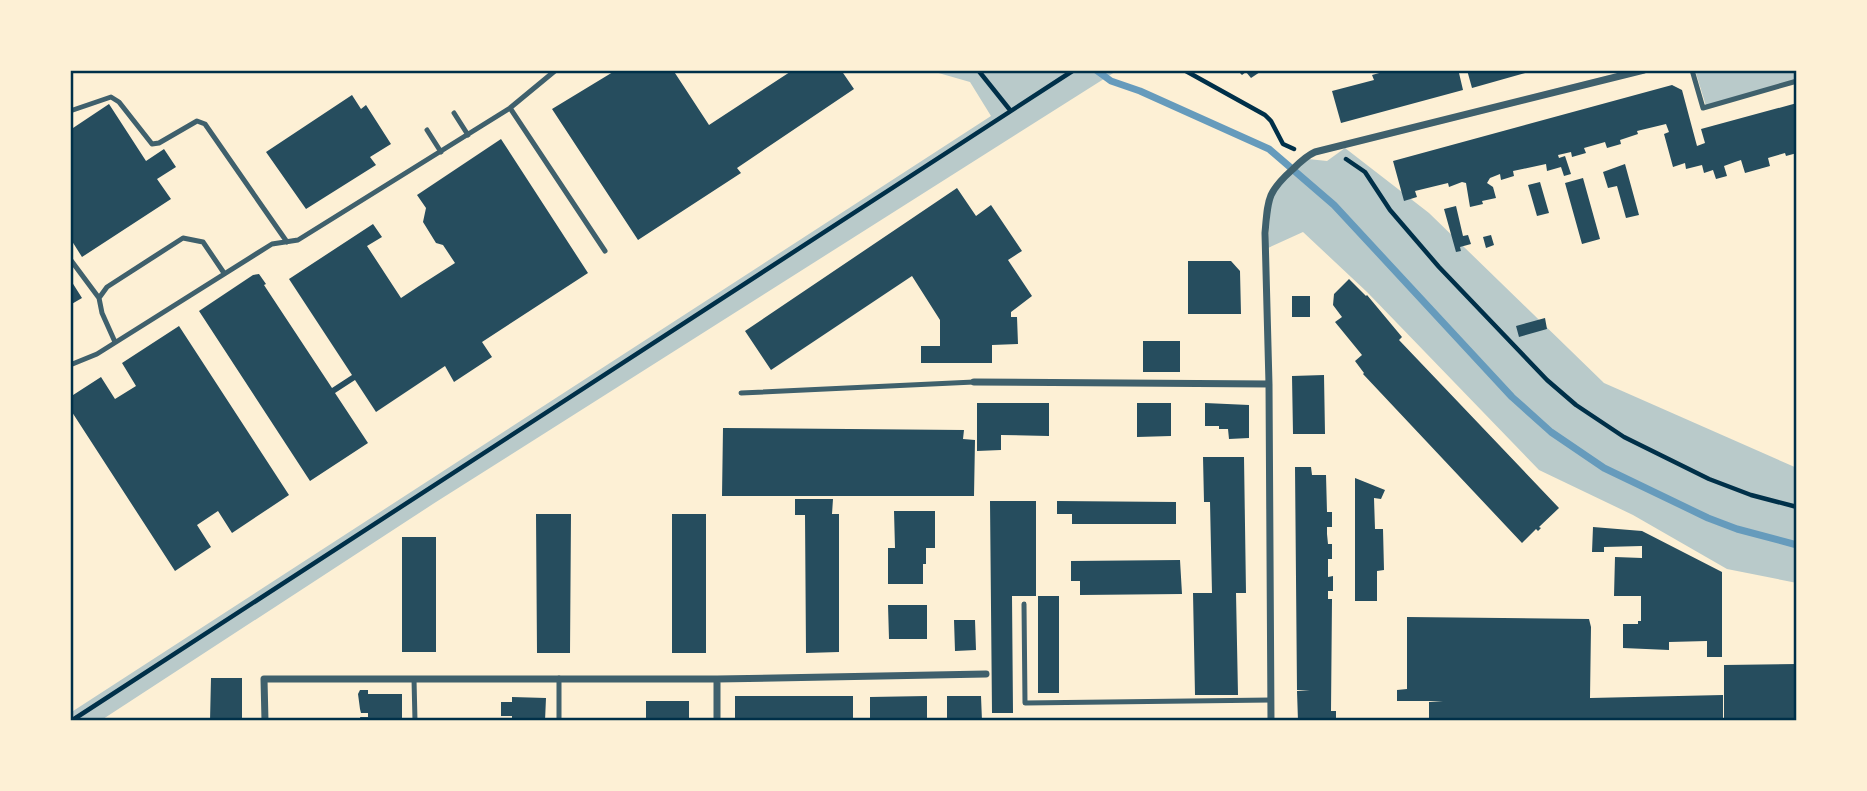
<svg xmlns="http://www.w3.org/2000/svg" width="1867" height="791" font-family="'DM Sans',sans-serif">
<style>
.green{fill:#b9caca}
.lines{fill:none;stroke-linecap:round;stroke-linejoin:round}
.stream{stroke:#669bbc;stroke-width:7}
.building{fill:#264d5e}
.path{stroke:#003049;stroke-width:4.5}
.service{stroke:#3f606c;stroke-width:5}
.minor{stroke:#3f606c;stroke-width:7}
.neatline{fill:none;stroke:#003049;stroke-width:2.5}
</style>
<rect width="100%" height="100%" fill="#fdf0d5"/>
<!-- green -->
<path class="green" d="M928 70H1118L436 502 100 721H70V713L991 116 970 82Z
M1695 70H1797V79L1706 106Z
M1345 148 1429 213 1604 383 1797 468V583L1727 569 1633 515 1539 470 1367 292 1303 232 1268 248 1270 209 1275 189 1308 159 1327 161Z"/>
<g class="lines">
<!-- stream -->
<path class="stream" d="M1096 70 1111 81 1140 91 1269 149 1334 205 1512 397 1551 432 1604 468 1708 518 1737 529 1797 545"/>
</g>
<!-- building -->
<path class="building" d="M612 70H673L709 125 793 70H841L854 89 737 168 741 173 638 240 552 109 613 72Z
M1237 70H1263L1251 78 1246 72 1242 75Z
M1390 70H1466V71L1459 73 1463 90 1341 123 1332 91 1374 80 1372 75Z
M1467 70H1532V71L1472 88Z
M1672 85 1682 90 1697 146 1705 143 1701 129 1797 103V153L1786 156 1785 153 1768 158 1770 166 1745 173 1741 160 1735 162 1724 166 1727 176 1716 179 1713 170 1704 173 1702 165 1686 169 1685 163 1673 167 1664 134 1669 132 1666 124 1637 131 1638 134 1620 140 1621 144 1607 148 1605 142 1584 148 1586 153 1572 157 1571 152 1558 155 1559 158 1565 156 1571 174 1564 176 1561 167 1547 171 1546 164 1513 171 1514 176 1501 180 1500 174 1490 178 1487 183 1493 187 1496 198 1482 201 1483 204 1470 207 1466 183 1462 182 1449 187 1448 183 1415 191 1417 197 1404 201 1393 161Z
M352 95 361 109 366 105 391 144 370 157 376 165 306 209 266 152Z
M109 104 146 161 164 149 176 167 157 179 171 199 82 257 70 238V130Z
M501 139 588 273 482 342 492 357 454 382 445 366 376 412 355 380 335 393 368 443 310 481 199 311 253 275 259 274 266 284 264 285 332 388 352 375 289 279 373 224 382 237 367 246 401 298 419 286 455 263 443 245 436 243 423 222 426 208 417 195Z
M1625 164 1639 215 1626 218 1617 186 1608 188 1603 172Z
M1583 178 1600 239 1582 244 1565 183Z
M1540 182 1549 213 1537 216 1528 185Z
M957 188 976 216 991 205 1022 251 1008 260 1032 296 1011 312V317H1017L1018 344 992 345V363H921V346H940V320L912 276 771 370 745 331Z
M1456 206 1463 236 1468 235 1471 244 1460 247 1461 251 1456 252 1444 209Z
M1491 235 1494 245 1486 248 1483 237Z
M1188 261H1231L1240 271 1241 314H1188Z
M70 279 82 298 70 305Z
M1349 279 1366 296 1367 295 1402 337 1399 340 1559 508 1539 527 1541 528 1538 531 1536 529 1522 543 1363 374 1364 373 1355 361 1362 355 1335 322 1342 317 1333 305 1334 294Z
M1292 296H1310V317H1292Z
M1545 318 1547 329 1519 337 1516 326Z
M179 326 289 495 232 533 218 511 197 525 211 547 175 571 70 409V397L101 377 115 399 136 386 122 363Z
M1143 341H1180V372H1143Z
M1324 375 1325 434H1293L1292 376Z
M977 403H1049V436L1001 435V450L977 451Z
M1137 403H1171V436L1137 437Z
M1205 403 1249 405V438L1229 439 1228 429H1219V426H1205Z
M723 428 964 430 963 439 975 440 974 496H722Z
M1203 457H1244L1246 593H1236L1238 695H1195L1193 593H1212L1210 502H1204Z
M1295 467H1311L1312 475H1326L1327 512H1332V527H1327V534L1328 544H1332V559H1328V577L1333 576V591H1328V599H1332L1331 711H1336V721H1298L1297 691 1310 690H1297Z
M1355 478 1385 490 1381 499 1374 498 1375 529H1383L1384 570 1377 571V601H1355Z
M795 499H833L832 514H839V652L806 653 805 515H795Z
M990 501H1036V596H1012L1013 713H992Z
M1057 501 1176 502V524H1072V514H1057Z
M894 511H935V548H926V564H923V584H888V548H895Z
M536 514H571L570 653H537Z
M672 514H706V653H672Z
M1593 527 1642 531 1722 572V657H1707V641L1669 642V650L1623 648V624H1638V621H1641V596H1614L1615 557 1642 558V546L1604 547V552H1592Z
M402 537H436V652H402Z
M1180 560 1182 594 1080 595V581H1071V561Z
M1038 596H1059V693H1038Z
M888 605H927V639H889Z
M1407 617 1589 619 1591 627 1590 698 1723 695V721H1429V702L1443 701H1397V690L1407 689Z
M954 620H975L976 650 955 651Z
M1797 664V721H1724V665Z
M211 678H242V721H210Z
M360 690H368V694H402V721H361L360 717H368V713H361L360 709 358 694Z
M735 696H853V721H735Z
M927 696V721H870V697Z
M947 696H981L982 721H947Z
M512 697 546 698 545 721H512V716H501V702H512Z
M646 701H689V721L646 720Z"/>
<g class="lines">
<!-- path -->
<path class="path" d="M978 70 1010 110
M1184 70 1265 115 1271 121 1283 144 1294 149
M1346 159 1365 172 1390 210 1439 267 1547 380 1576 405 1624 437 1709 479 1751 495 1797 507
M71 721 1074 70"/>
<!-- service -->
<path class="service" d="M1692 70 1703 108 1797 81
M510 108 605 251
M70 111 111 97 119 102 152 144 159 143 197 121 205 124 287 242
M454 113 468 135
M427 130 441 152
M70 259 99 298
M115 342 102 313 99 298 107 287 183 238 203 242 224 273
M70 365 97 354 272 244 298 240 510 108 556 70
M741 393 974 382
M1024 604 1025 703 1271 700
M559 678V721
M414 679 415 721"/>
<!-- minor -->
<path class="minor" d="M974 382 1269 384
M265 721 264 679H717L986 674
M717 721V679
M1271 721 1269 384 1265 233C1268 199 1267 192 1293 169 1300 162 1306 156 1315 152L1644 70"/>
</g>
<!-- border -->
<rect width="1867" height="791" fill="none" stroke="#fdf0d5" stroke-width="144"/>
<rect x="72" y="72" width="1723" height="647" class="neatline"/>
</svg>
